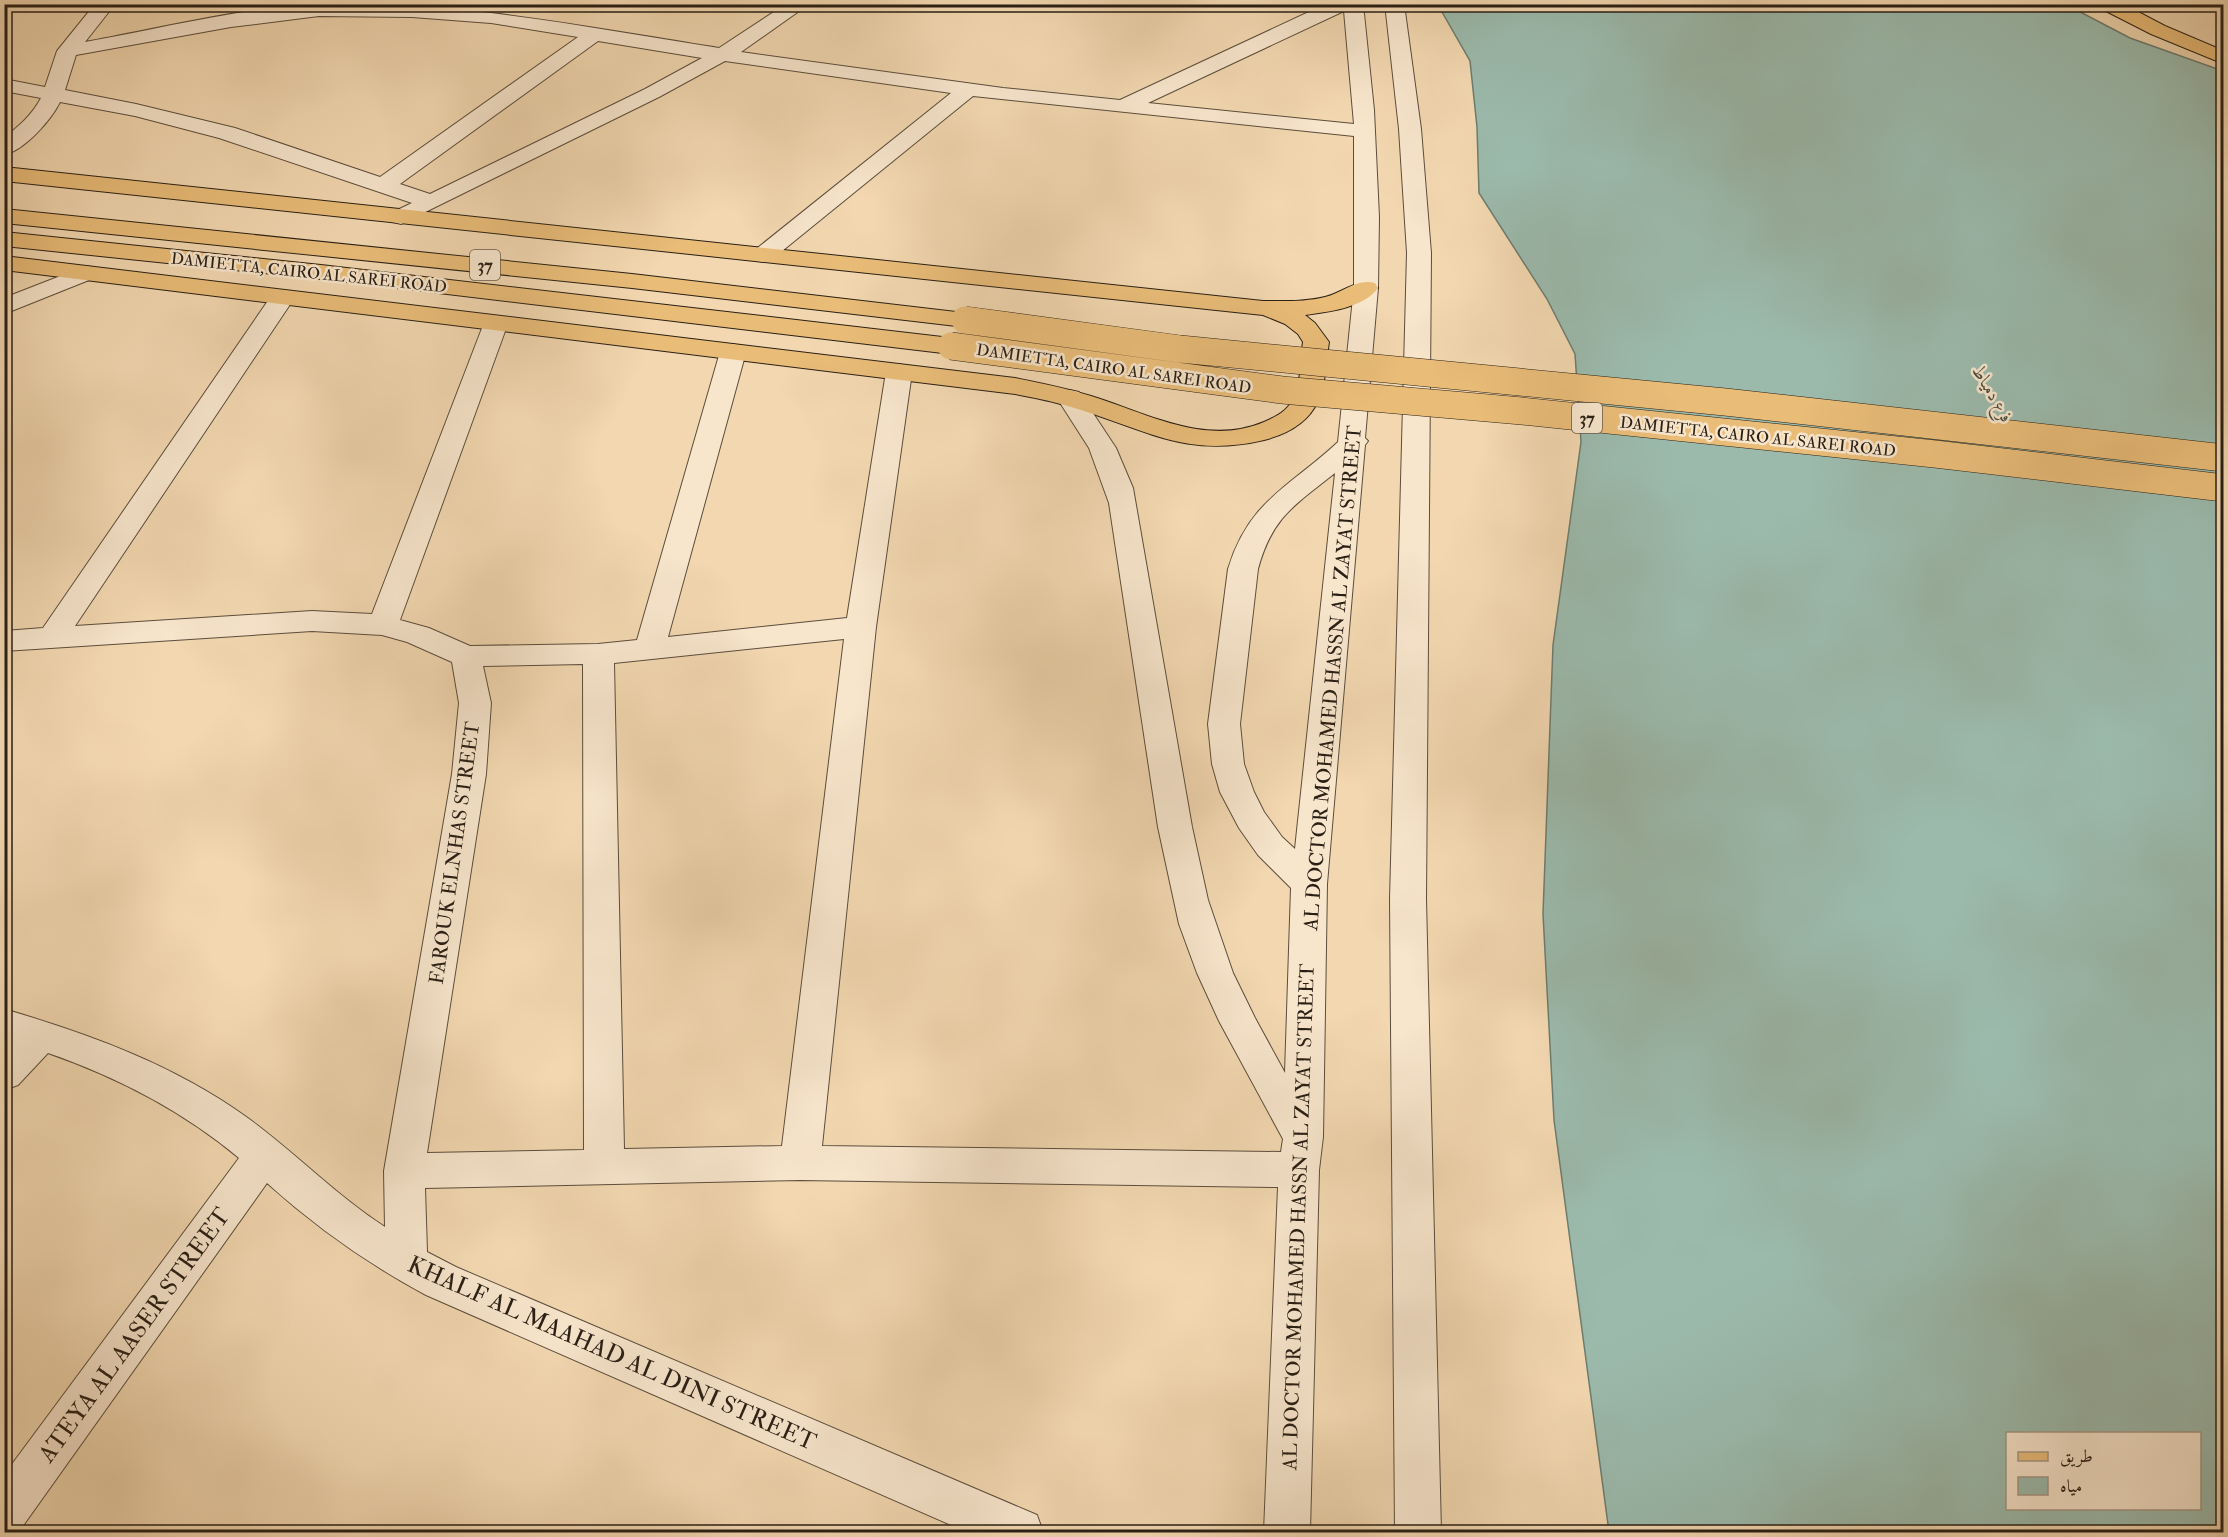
<svg xmlns="http://www.w3.org/2000/svg" width="2228" height="1537" font-family="'IM FELL Double Pica',Amiri,serif">
<style>
.water{fill:#9bbaac;stroke:#6d7c70;stroke-width:1.5;fill-rule:evenodd}
.lines{fill:none;stroke-linecap:round;stroke-linejoin:round}
.minor-casing{stroke:#5b4d3c;stroke-width:2}
.major-casing{stroke:#291f15;stroke-width:2}
.highway-casing{stroke:#291f15;stroke-width:2}
.minor{fill:#f7e5cc;fill-rule:evenodd}
.major{fill:#e9bc78;fill-rule:evenodd}
.highway{fill:#e9bc78;fill-rule:evenodd}
.highway-bridge-casing{stroke:#291f15;stroke-width:28;stroke-linecap:butt}
.highway-bridge{stroke:#e9bc78;stroke-width:27}
.labels{text-anchor:middle;stroke-width:5;stroke-linejoin:round;paint-order:stroke}
.far-street-label{font-size:16px;fill:#291f15;stroke:#f7e5cc}
.shield{fill:#f7e5cc;stroke:#675a4c;stroke-width:1.5}
.shield-label{font-size:18px;font-weight:bold;fill:#291f15}
.far-water-label{font-size:18px;font-style:italic;fill:#4b4e42;stroke:#f7e5cc}
.street-label{font-size:20px;fill:#291f15;stroke:#f7e5cc}
.near-street-label{font-size:24px;fill:#291f15;stroke:#f7e5cc}
</style>
<rect width="100%" height="100%" fill="#f2d7b0"/>
<filter id="stains"><feTurbulence type="fractalNoise" baseFrequency=".00333" numOctaves="4"/><feColorMatrix values="0 0 0 0 .2 0 0 0 0 .09 0 0 0 0 .02 0 0 0 .5 -.17"/></filter>
<radialGradient id="worn" r=".72"><stop offset=".6" stop-color="#630" stop-opacity="0"/><stop offset="1" stop-color="#630" stop-opacity=".3"/></radialGradient>
<!-- water -->
<path class="water" d="M1438 5H2067L2130 38 2223 71V1532H1609L1554 1120 1543 914 1553 645 1581 442 1575 354 1547 299 1479 193 1477 127 1470 61ZM2008 1434H2200V1508H2008Z"/>
<g class="lines">
<!-- minor casing -->
<g class="minor-casing">
<path id="minor" d="M95 4H115L85 42C162 28 240 8 318 4 453 0 586 27 719 48L786 4H809L741 52 1003 88 1120 100 1326 4H1363L1374 110 1379 217 1378 288 1365 438 1368 441 1365 445 1327 884 1323 1137 1319 1170 1310 1532H1264L1278 1187 800 1180 425 1188 427 1252 456 1267 1037 1515 1043 1532H967L426 1295C368 1264 316 1227 267 1183L20 1530 4 1532V1475L239 1158C183 1111 117 1077 48 1053L18 1085 4 1090V1048L11 1041 4 1039V1009C89 1034 172 1064 245 1116 294 1151 334 1194 385 1227L384 1171 452 774 459 703 452 662 407 642 382 635 312 631 4 651V631L43 628 274 292 283 290 292 292 295 297 75 626 312 611 372 614 484 323 487 318 496 316 505 318 508 323 400 620 429 628 470 646 598 644 637 640 720 352 724 347 733 344 742 347 746 352 668 637 847 618 886 372 890 367 899 364 908 367 912 372 876 627 822 1146 1281 1152 1283 1139 1219 1021 1197 973 1179 924 1158 827 1109 503 1089 448 1057 398 1061 392 1070 390 1079 392 1116 448 1133 488 1192 827 1208 900 1233 973 1255 1018 1285 1073 1291 888 1258 855 1239 828 1220 792 1212 764 1208 724 1228 569C1249 500 1290 487 1338 442L1354 288V136L973 96 771 260 763 262 755 260 751 255 755 250 951 93 725 61 659 97 401 224 393 222 390 217 393 212 412 203 219 138 135 116 60 102C51 120 25 150 4 155V138C19 126 32 115 41 98L4 91V79L45 87 57 51ZM1344 11 1354 124 1148 103ZM319 16 412 17 491 23 578 37 380 177 235 128 136 104 65 90 76 55 231 27ZM598 41 702 58 645 89 430 194 400 184ZM1335 473 1295 849 1282 837 1264 812 1254 792 1244 764 1240 724 1258 569C1272 517 1295 505 1335 473ZM844 639 782 1146 624 1149 614 663ZM583 664 584 1150 427 1153 486 774 491 703 483 666Z
M1385 4H1404L1421 129 1431 253 1426 899 1441 1532H1395L1390 899 1407 253 1399 129Z
M86 266 94 268 98 273 94 278 4 314V298Z"/>
</g>
<!-- major casing -->
<g class="major-casing">
<path id="major" d="M2098 4H2123L2165 26 2224 51V64L2151 34 2100 8Z"/>
</g>
<!-- highway casing -->
<g class="highway-casing">
<path id="highway" d="M4 167 1263 301C1284 301 1305 302 1325 297 1342 293 1357 278 1375 283L1378 288C1364 308 1327 312 1305 315L1315 323 1329 342C1326 361 1326 383 1318 401 1308 423 1287 434 1264 440 1188 458 1148 431 1078 409 1057 402 1036 398 1015 394L4 270V256L1015 378C1040 383 1066 388 1091 396 1147 413 1205 447 1264 422 1273 418 1284 413 1290 404 1302 388 1300 361 1303 342L1298 334 1285 324 1263 315 4 181Z
M4 209 632 274 965 313 974 315 977 320 974 325 965 327 632 288 4 223Z
M4 232 321 265 951 338 960 341 964 346 960 351 951 354 321 279 4 246Z"/>
</g>
<!-- minor -->
<use href="#minor" class="minor"/>
<!-- major -->
<use href="#major" class="major"/>
<!-- highway -->
<use href="#highway" class="highway"/>
<!-- highway-bridge casing -->
<g class="highway-bridge-casing">
<path id="highway-bridge" d="M965 320 1180 349 1725 402 2224 458
M951 346 1282 390 1522 411 1935 454 2224 488"/>
</g>
<!-- highway-bridge -->
<use href="#highway-bridge" class="highway-bridge"/>
</g>
<g class="labels">
<!-- far-street labels -->
<g class="far-street-label">
<text transform="translate(309 272) rotate(6)" y="6">DAMIETTA, CAIRO AL SAREI ROAD</text>
<text transform="translate(1114 368) rotate(8)" y="6">DAMIETTA, CAIRO AL SAREI ROAD</text>
<text transform="translate(1758 436) rotate(6)" y="6">DAMIETTA, CAIRO AL SAREI ROAD</text>
</g>
<!-- shield labels -->
<g class="shield">
<rect x="470" y="250" width="30" height="30" rx="4.5"/>
<rect x="1572" y="403" width="30" height="30" rx="4.5"/>
</g>
<g class="shield-label">
<text x="485" y="271">37</text>
<text x="1587" y="424">37</text>
</g>
<!-- far-water labels -->
<g class="far-water-label">
<text transform="translate(1993 394) rotate(60)" y="6">فرع دمياط</text>
</g>
<!-- street labels -->
<g class="street-label">
<text transform="translate(1332 678) rotate(-85)" y="7">AL DOCTOR MOHAMED HASSN AL ZAYAT STREET</text>
<text transform="translate(454 853) rotate(-82)" y="7">FAROUK ELNHAS STREET</text>
<text transform="translate(1298 1217) rotate(-88)" y="7">AL DOCTOR MOHAMED HASSN AL ZAYAT STREET</text>
</g>
<!-- near-street labels -->
<g class="near-street-label">
<text transform="translate(134 1335) rotate(-54)" y="8">ATEYA AL AASER STREET</text>
<text transform="translate(612 1353) rotate(24)" y="8">KHALF AL MAAHAD AL DINI STREET</text>
</g>
</g>
<!-- margin -->
<rect width="2228" height="1537" fill="none" stroke="#f2d7b0" stroke-width="24"/>
<rect x="6" y="6" width="2216" height="1525" fill="none" stroke="#291f15" stroke-width="3"/>
<rect x="12" y="12" width="2204" height="1513" fill="none" stroke="#291f15" stroke-width="1.5"/>
<!-- legend -->
<rect x="2006" y="1432" width="195" height="78" fill="#f7e5cc" stroke="#a59683" stroke-width="1.5"/>
<rect x="2018" y="1452" width="30" height="9" fill="#e9bc78" stroke="#a59683" stroke-width="1.5"/>
<text x="2060" y="1462" font-size="18" fill="#291f15">طريق</text>
<rect x="2018" y="1477" width="30" height="18" fill="#9bbaac" stroke="#a59683" stroke-width="1.5"/>
<text x="2060" y="1492" font-size="18" fill="#291f15">مياه</text>
<rect width="100%" height="100%" filter="url(#stains)"/>
<rect width="100%" height="100%" fill="url(#worn)"/>
</svg>
